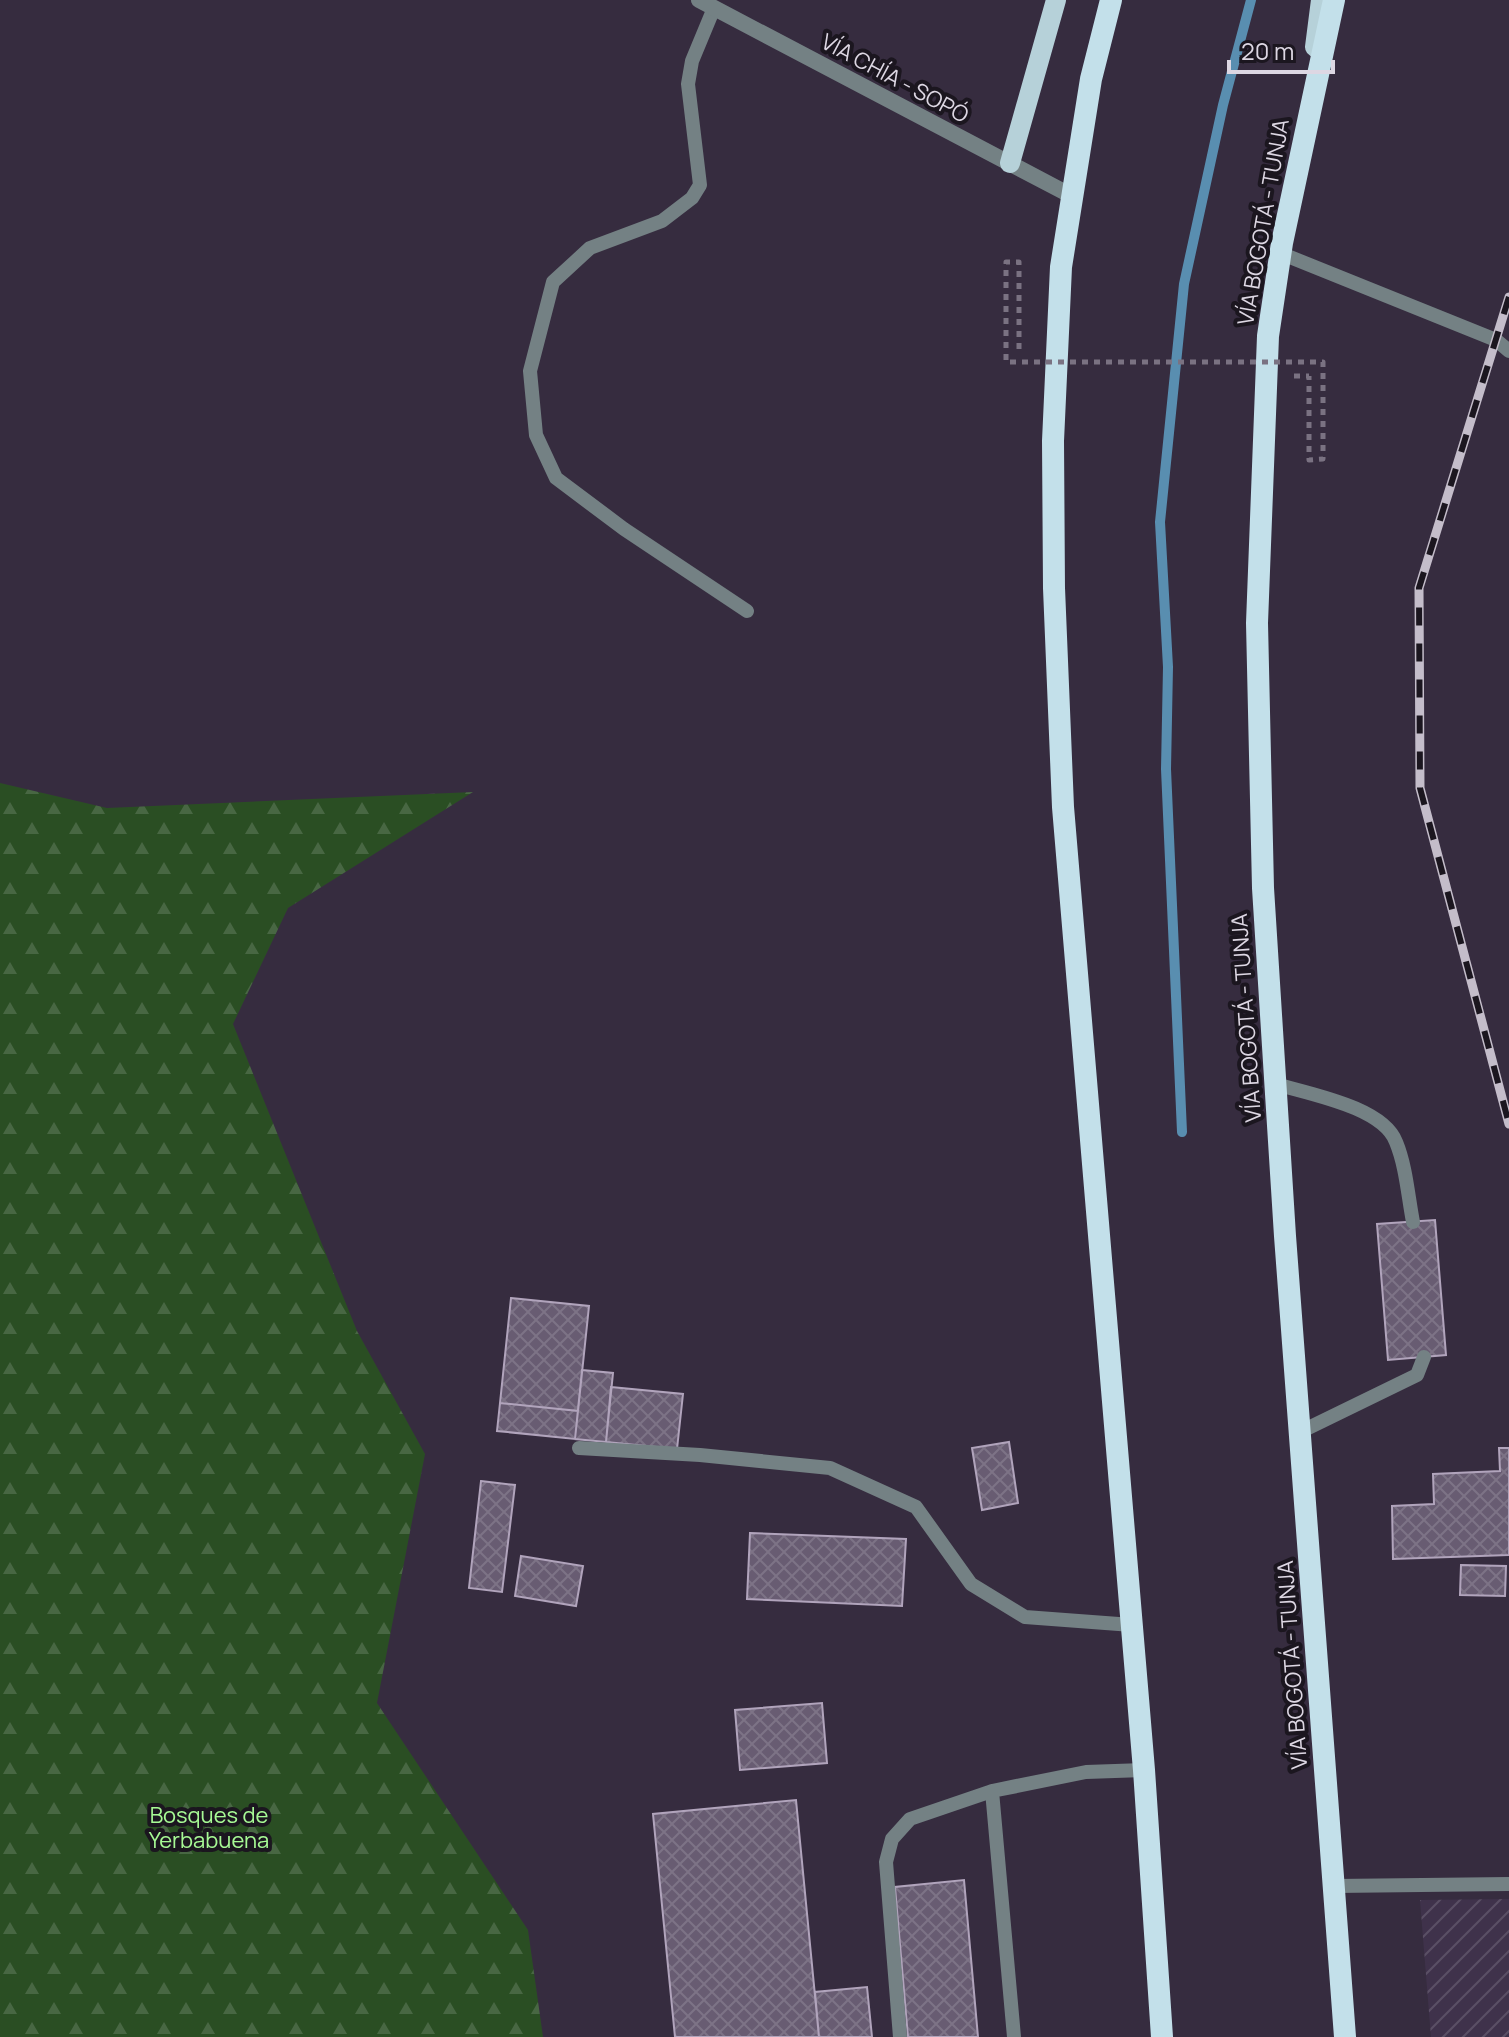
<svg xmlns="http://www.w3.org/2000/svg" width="1509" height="2037" font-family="Manrope,sans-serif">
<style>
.industrial{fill:url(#industrial-furrows)}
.forest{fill:url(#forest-firs)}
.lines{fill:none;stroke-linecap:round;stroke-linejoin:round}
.stream{stroke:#598eb0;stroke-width:10}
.building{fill:url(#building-cross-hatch);stroke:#b1a4bc;stroke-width:2}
.path{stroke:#7a7282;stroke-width:5;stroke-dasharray:6 6;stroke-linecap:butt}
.service{stroke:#748184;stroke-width:14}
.tertiary{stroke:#748184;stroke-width:16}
.primary{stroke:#b6d1d9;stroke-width:20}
.trunk{stroke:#c3e0ea;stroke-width:22}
.rail-casing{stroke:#c4bdca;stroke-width:9}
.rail{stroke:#1b161f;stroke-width:6;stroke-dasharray:18;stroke-linecap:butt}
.path-bridge{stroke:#7a7282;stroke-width:5;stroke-dasharray:6 6;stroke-linecap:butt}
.labels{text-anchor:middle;stroke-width:8;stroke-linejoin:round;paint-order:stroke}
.street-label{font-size:22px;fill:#ddd7e3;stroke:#1b161f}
.park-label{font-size:22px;fill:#a7fa95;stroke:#1b161f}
</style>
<defs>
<pattern id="industrial-furrows" width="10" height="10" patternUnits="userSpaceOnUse" patternTransform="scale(2)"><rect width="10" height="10" fill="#3f324b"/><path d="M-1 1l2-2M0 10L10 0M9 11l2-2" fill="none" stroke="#5a4f65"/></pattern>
<pattern id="forest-firs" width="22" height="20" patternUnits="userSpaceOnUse" patternTransform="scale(2)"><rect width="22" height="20" fill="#2a4e23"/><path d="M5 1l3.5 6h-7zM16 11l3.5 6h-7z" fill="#486743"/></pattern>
<pattern id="building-cross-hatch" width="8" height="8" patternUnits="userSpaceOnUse" patternTransform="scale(2)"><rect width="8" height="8" fill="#685c72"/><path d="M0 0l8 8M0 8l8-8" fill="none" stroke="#7d7386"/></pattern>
</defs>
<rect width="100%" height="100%" fill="#362c3f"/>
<!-- industrial -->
<path class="industrial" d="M1509 1899V2037H1431L1420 1900Z"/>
<!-- forest -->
<path class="forest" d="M0 783 107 808 473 792 288 908 233 1024 357 1331 425 1454 377 1703 528 1930 543 2037H0Z"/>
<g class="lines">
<!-- stream -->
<path class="stream" d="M1182 1132 1166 769 1168 667 1160 522 1184 284 1223 105 1251 0"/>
</g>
<!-- building -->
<path class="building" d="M1435 1220 1446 1355 1388 1360 1377 1224Z
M511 1298 589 1306 578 1411 500 1403Z
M582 1370 613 1373 606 1442 575 1439Z
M611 1387 683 1394 677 1449 606 1442Z
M500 1403 578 1411 575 1439 497 1431Z
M1009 1442 1018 1503 982 1510 972 1448Z
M1499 1448H1509V1555L1393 1559 1392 1506 1434 1504 1433 1474 1500 1471Z
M481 1481 515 1485 502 1592 469 1588Z
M750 1533 906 1539 902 1606 747 1599Z
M521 1556 583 1566 576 1606 515 1596Z
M1461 1565 1506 1566 1505 1596 1460 1595Z
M822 1703 827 1763 740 1770 735 1710Z
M796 1800 819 2037H675L653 1814Z
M964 1880 978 2037H908L895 1887Z
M867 1987 872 2037H819L815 1992Z"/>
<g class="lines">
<!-- path -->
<path class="path" d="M1294 376H1309"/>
<!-- service -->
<path class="service" d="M714 8 692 61 688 84 700 185 692 198 662 221 590 248 553 282 530 371 536 435 556 478 624 529 747 611
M1280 253 1496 340 1509 351
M1276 1084C1309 1094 1383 1107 1396 1142 1406 1166 1408 1196 1413 1222
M1300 1432 1417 1375 1424 1357
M579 1448 700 1455 830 1468 916 1507 971 1584 1025 1617 1132 1625
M992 1791 1014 2037
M1335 1886 1509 1884
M900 2037 886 1862 892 1839 910 1819 992 1791 1086 1772 1144 1770"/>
<!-- tertiary -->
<path class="tertiary" d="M699 0 1070 195"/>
<!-- primary -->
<path class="primary" d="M1315 47 1321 0
M1010 163 1056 0"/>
<!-- trunk -->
<path class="trunk" d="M1111 0 1091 79 1061 267 1053 441 1054 588 1063 807 1144 1770 1162 2037
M1334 0 1282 243 1268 336 1257 623 1263 888 1285 1236 1345 2037"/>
<!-- rail casing -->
<g class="rail-casing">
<path id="rail" d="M1509 297 1419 588 1420 788 1509 1124"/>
</g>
<!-- rail -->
<use href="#rail" class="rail"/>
<!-- path-bridge -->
<path class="path-bridge" d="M1019 349V262H1006V362H1323V459L1309 460V376"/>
</g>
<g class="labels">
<!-- street labels -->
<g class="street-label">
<text transform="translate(895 78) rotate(28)" y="8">VÍA CHÍA - SOPÓ</text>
<text transform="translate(1263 222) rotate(-80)" y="8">VÍA BOGOTÁ - TUNJA</text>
<text transform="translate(1246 1018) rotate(-94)" y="8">VÍA BOGOTÁ - TUNJA</text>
<text transform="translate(1292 1665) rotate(-94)" y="8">VÍA BOGOTÁ - TUNJA</text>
</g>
<!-- park labels -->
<g class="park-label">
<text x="209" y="1823">Bosques de<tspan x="209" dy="25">Yerbabuena</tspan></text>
</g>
</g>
<!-- scale -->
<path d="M1229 60v12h104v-12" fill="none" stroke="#ddd7e3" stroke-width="4"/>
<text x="1241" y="60" font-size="24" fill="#ddd7e3" stroke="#1b161f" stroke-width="6" paint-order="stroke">20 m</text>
</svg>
